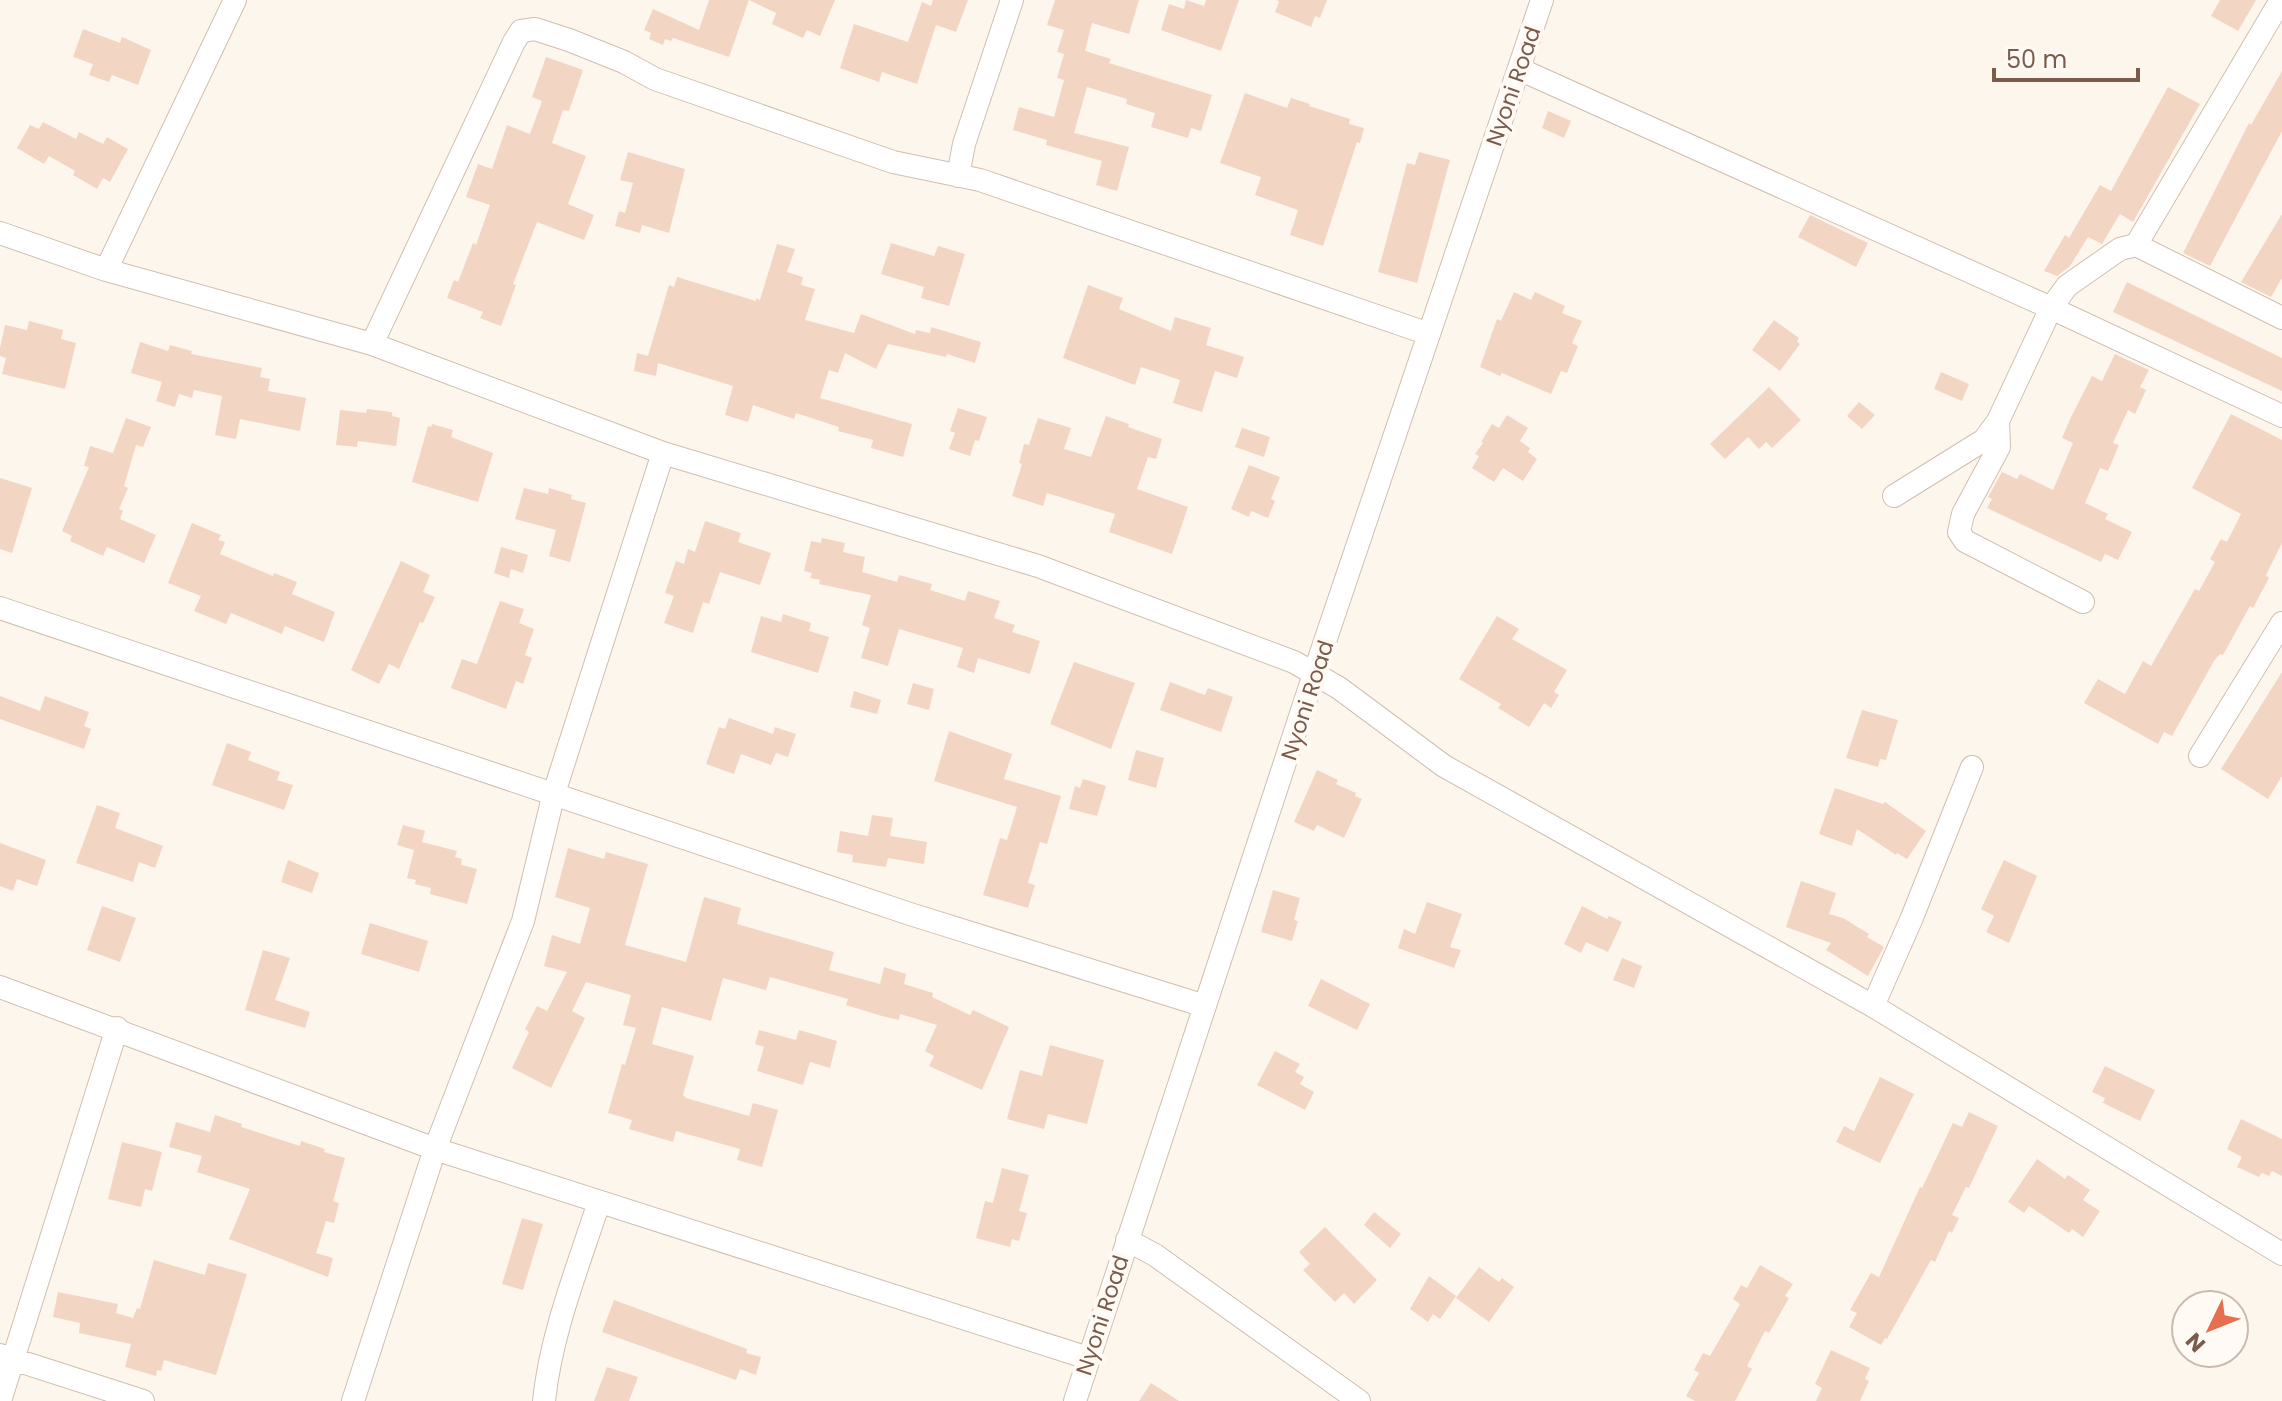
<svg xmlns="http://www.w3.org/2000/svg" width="2282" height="1401" font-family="Poppins,sans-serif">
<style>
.building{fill:#f3d5c3}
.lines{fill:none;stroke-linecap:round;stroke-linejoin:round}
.minor-casing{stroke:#d1beb0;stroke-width:24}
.minor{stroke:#fff;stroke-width:22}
.labels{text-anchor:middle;stroke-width:8;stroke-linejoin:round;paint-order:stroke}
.street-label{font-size:22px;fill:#7a5c4d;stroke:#fffaf3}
</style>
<rect width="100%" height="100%" fill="#fdf6ec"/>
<!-- building -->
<path class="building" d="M709 0H835L820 36 807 30 803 38 772 24 776 13 749 0 729 57 673 38 671 41 665 39 663 45 649 39 651 33 644 30 653 9 699 30Z
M933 0H968L956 32 936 25 917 84 882 72 879 82 840 68 854 24 908 42 922 2 931 6Z
M1055 0H1139L1129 34 1092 23 1085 51 1111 59 1109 63 1212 95 1201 131 1191 128 1188 138 1151 127 1155 113 1126 104 1127 99 1087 87 1074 133 1129 147 1117 191 1096 185 1102 161 1046 145 1047 140 1013 130 1019 107 1054 117 1064 80 1057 78 1064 54 1057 52 1064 30 1047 25Z
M1186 0 1204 6 1206 0H1239L1221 51 1161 30 1169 4 1184 9Z
M1277 0H1327L1320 18 1315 16 1311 27 1275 12 1279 2Z
M2220 0H2256L2238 31 2211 16Z
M83 29 120 43 122 37 151 50 138 85 112 75 109 82 89 75 93 64 73 57Z
M546 57 583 70 569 111 563 110 552 143 586 156 568 204 594 215 584 240 537 222 513 284 516 285 501 326 480 318 483 312 447 298 454 280 458 282 473 243 476 245 490 205 466 197 478 164 492 169 507 125 530 134 542 101 532 97Z
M2282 71V131L2210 266 2183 253 2249 123 2251 125Z
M2168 87 2200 104 2133 222 2120 214 2102 244 2088 237 2070 266 2057 276 2044 271 2065 235 2069 238 2100 185 2111 191Z
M1245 93 1287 108 1291 98 1310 104 1309 106 1350 119 1349 124 1364 128 1360 143 1357 142 1323 246 1290 235 1298 210 1255 195 1261 177 1220 163Z
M1548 111 1571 121 1564 138 1542 128Z
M43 122 76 139 79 132 103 144 107 137 128 149 110 182 103 178 97 189 73 175 75 171 49 156 44 164 17 148 30 125 39 129Z
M628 152 685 169 669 233 642 225 640 233 615 226 619 211 625 213 633 183 620 180Z
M1419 152 1450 160 1417 283 1378 272 1407 163 1415 165Z
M2282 214V278L2271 297 2241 282Z
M1810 215 1868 243 1856 267 1798 237Z
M891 243 934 256 938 246 965 254 949 306 921 298 924 287 881 274Z
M777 244 795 249 787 272 803 277 801 285 815 289 805 320 854 333 861 314 915 334 916 330 930 333 931 327 981 342 975 363 947 354 946 357 888 344 876 369 845 353 838 373 829 370 820 398 912 424 903 457 871 448 873 440 838 431 839 427 796 413 794 419 753 405 748 422 725 415 733 386 658 363 656 376 634 371 637 353 648 356 669 285 674 287 677 277 756 301V298L760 300Z
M2127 282 2282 358V391L2113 312Z
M1088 285 1123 298 1119 309 1171 331 1175 317 1211 328 1206 345 1244 357 1237 378 1215 371 1202 412 1173 403 1180 380 1141 367 1135 385 1063 358Z
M1514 292 1531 300 1535 292 1565 306 1562 313 1582 321 1572 343 1578 346 1567 373 1561 371 1551 394 1502 373 1500 376 1480 367 1497 319 1501 321Z
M1774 320 1799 338 1797 341 1800 344 1780 371 1752 350Z
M29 321 63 330 61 339 76 343 65 389 2 374 6 358 0 356V348L5 325 27 330Z
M140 342 168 351 170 345 192 351 191 354 262 368 260 377 270 379 268 391 306 398 300 431 240 419 236 439 215 435 222 396 194 390 192 398 179 394 175 407 156 401 162 382 131 373Z
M2115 354 2149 370 2140 387 2146 390 2135 414 2128 410 2113 443 2119 445 2108 471 2100 468 2085 503 2108 514 2105 519 2132 532 2118 560 2105 554 2101 562 1987 508 1992 499 1988 497 2002 472 2017 479 2020 474 2053 490 2073 443 2062 438 2071 417 2092 376 2102 381Z
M1941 372 1969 384 1962 401 1934 389Z
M1769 387 1801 420 1772 448 1766 442 1759 449 1748 437 1725 459 1710 444Z
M1859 402 1875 415 1862 429 1847 416Z
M958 408 987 417 979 441 975 440 970 456 949 449 955 433 950 431Z
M367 409 392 412V416L400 418 396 446 358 441 357 447 336 445 340 410 366 413Z
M2231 414 2282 440V543L2266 575 2269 578 2253 608 2250 606 2223 655 2220 654 2214 661 2172 736 2164 732 2158 744 2084 703 2098 679 2125 694 2143 661 2151 666 2195 589 2199 591 2215 562 2210 559 2221 539 2227 542 2241 514 2192 488Z
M1507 415 1528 428 1520 441 1530 448 1528 452 1537 459 1523 481 1503 468 1494 482 1472 468 1479 456 1475 454 1483 443 1481 442 1492 424 1499 428Z
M1106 416 1129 424 1128 427 1162 439 1156 459 1148 457 1137 489 1188 507 1172 554 1109 532 1115 514 1047 493 1043 506 1012 496 1022 464 1019 463 1024 444 1029 445 1038 418 1071 428 1064 449 1091 457Z
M126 418 151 427 143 447 136 445 124 486 128 488 119 509 123 511 120 519 156 535 144 563 107 547 103 556 70 541 72 536 62 531 89 467 84 466 90 446 113 453Z
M432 424 453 430 451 437 493 453 478 502 412 482 428 426 431 427Z
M1242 428 1270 437 1264 457 1235 447Z
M1249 465 1280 477 1271 499 1275 501 1268 518 1251 511 1249 517 1231 509Z
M0 478 32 488 12 553 0 549Z
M524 488 548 494 549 488 572 495 571 499 586 503 570 562 549 556 556 530 515 519Z
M705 521 741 533 738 542 771 553 760 585 720 572 709 604 703 602 693 633 664 623 674 596 665 593 676 561 684 564 688 549 695 552Z
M192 523 221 535 218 540 225 542 220 554 273 576 274 573 297 582 292 594 335 612 324 642 285 626 282 634 231 613 226 624 194 611 201 596 168 583Z
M822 538 845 543 843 552 865 557 862 572 897 582 899 575 932 584 930 590 965 601 968 591 1000 601 994 618 1015 625 1012 632 1040 641 1030 674 978 658 974 673 957 667 963 648 899 629 888 666 861 658 870 628 862 625 871 595 819 584 820 580 810 578 812 573 804 571 811 541 821 543Z
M501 547 528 555 523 573 511 569 509 578 494 573Z
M401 561 430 575 423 592 435 597 423 623 420 622 399 669 389 664 379 684 351 670Z
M500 601 524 609 519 623 534 629 525 655 532 658 523 684 516 681 506 709 451 688 462 659 477 664Z
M783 614 811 623 809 631 829 637 818 673 751 652 761 616 781 622Z
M1497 616 1519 629 1512 639 1567 670 1554 692 1559 695 1551 708 1544 703 1529 727 1498 708 1501 704 1459 679Z
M1074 662 1135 683 1111 749 1050 724Z
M2282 672V776L2268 799 2221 769Z
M1170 682 1205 695 1208 688 1233 697 1221 732 1160 710Z
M913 683 934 689 929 710 907 704Z
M854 691 881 700 877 714 850 707Z
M0 696 40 711 45 696 89 712 84 726 91 729 84 749 0 719Z
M1862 710 1898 720 1886 760 1880 759 1878 767 1846 758Z
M729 718 773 734 775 727 796 734 788 757 776 753 771 765 741 754 734 774 706 764 719 727 725 729Z
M949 731 1012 754 1004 779 1061 796 1047 844 1040 842 1028 883 1035 885 1028 908 983 895 1000 838 1007 840 1017 807 934 781Z
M227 743 251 752 248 760 280 772 277 780 293 785 284 810 212 785Z
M1136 750 1164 758 1156 788 1128 780Z
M1317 770 1338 780 1336 784 1356 793 1355 796 1362 799 1344 838 1317 825 1314 831 1294 822Z
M1083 779 1106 786 1097 816 1069 809 1075 786 1080 788Z
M1835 788 1883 804 1885 802 1926 831 1907 859 1897 853 1896 855 1857 829 1852 846 1819 834Z
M97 805 120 813 115 828 163 846 155 868 139 862 133 882 76 863Z
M872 815 893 818 890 836 927 842 924 864 888 858 886 867 852 862 853 855 837 852 840 831 868 836Z
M403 825 425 831 422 842 457 851 455 857 462 859 461 865 477 869 467 904 430 894 431 888 415 884 416 880 407 878 414 850 397 845Z
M0 843 46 860 37 886 17 879 13 891 0 886Z
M568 848 604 859 606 852 648 864 625 945 686 962 704 897 741 908 737 924 834 952 829 970 880 984 884 967 906 974 904 984 933 993 932 997 970 1015 973 1010 1009 1027 982 1090 929 1066 934 1056 925 1051 937 1025 900 1014 899 1020 882 1016 846 1005 848 999 770 977 766 990 723 978 711 1021 662 1007 652 1044 694 1056 683 1095 686 1098 749 1116 753 1103 778 1110 762 1167 737 1160 740 1149 676 1131 673 1142 629 1129 632 1120 608 1113 622 1064 625 1065 636 1028 623 1025 631 995 586 982 572 1011 585 1018 551 1088 512 1068 529 1032 525 1029 537 1006 547 1011 567 972 544 966 552 935 580 944 590 908 555 897Z
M288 860 319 873 312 893 281 882Z
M2004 860 2037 876 2009 943 1986 932 1994 916 1981 909Z
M1801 881 1836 893 1829 914 1843 918 1869 934 1867 937 1884 947 1868 976 1826 950 1831 943 1786 927Z
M1273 890 1300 898 1294 920 1298 921 1292 941 1261 932Z
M1427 902 1462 914 1450 947 1461 950 1454 968 1398 948 1404 929 1415 934Z
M102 906 136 918 120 962 87 950Z
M1582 906 1607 919 1609 916 1622 922 1608 952 1586 942 1581 953 1564 944Z
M370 923 428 941 419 972 361 954Z
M263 950 290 958 275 1000 310 1012 305 1028 245 1010Z
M1622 958 1642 966 1634 988 1613 980Z
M1321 979 1370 1004 1357 1030 1308 1006Z
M759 1030 796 1040 799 1030 837 1041 830 1068 810 1062 803 1085 757 1071 764 1047 755 1044Z
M1050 1045 1104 1060 1087 1124 1048 1114 1044 1129 1007 1119 1020 1070 1042 1076Z
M1275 1051 1300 1064 1295 1072 1304 1077 1300 1084 1314 1092 1305 1110 1257 1085Z
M2105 1066 2155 1090 2140 1121 2103 1103 2105 1098 2092 1092Z
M1880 1077 1914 1094 1880 1163 1836 1142 1844 1126 1854 1131Z
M1969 1112 1998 1126 1969 1188 1966 1187 1952 1215 1959 1218 1952 1233 1949 1231 1935 1262 1931 1260 1887 1339 1885 1338 1881 1345 1849 1327 1857 1313 1850 1310 1871 1273 1879 1277 1920 1187 1922 1188 1953 1123 1962 1127Z
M215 1115 242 1124 241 1127 300 1146 301 1141 325 1149 324 1152 345 1158 333 1201 339 1203 334 1223 326 1221 316 1253 333 1258 328 1277 229 1239 250 1189 197 1172 202 1156 169 1147 176 1122 210 1132Z
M2241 1119 2282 1139V1176L2272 1171 2269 1176 2262 1173 2259 1177 2237 1167 2242 1157 2227 1149Z
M122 1142 162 1152 152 1191 145 1189 141 1207 108 1199Z
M2037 1159 2065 1179 2068 1175 2090 1190 2083 1200 2100 1211 2083 1237 2072 1229 2069 1233 2029 1206 2024 1213 2008 1202Z
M1002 1168 1029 1175 1019 1211 1027 1213 1019 1241 1012 1239 1010 1247 976 1238 985 1201 993 1203Z
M1374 1212 1401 1234 1390 1248 1364 1225Z
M522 1218 543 1224 523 1290 502 1284Z
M1325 1227 1377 1280 1354 1304 1344 1293 1335 1302 1303 1270 1310 1264 1299 1252Z
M154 1260 205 1275 208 1263 247 1274 216 1375 164 1360 161 1371 157 1370 156 1376 125 1367 131 1344 79 1333 80 1323 53 1317 58 1292 118 1304 116 1313 133 1318 137 1308 140 1309Z
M1760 1265 1793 1284 1785 1296 1789 1298 1769 1333 1765 1331 1747 1366 1752 1369 1735 1401H1695L1686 1396 1699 1373 1694 1370 1703 1353 1710 1356 1740 1304 1733 1299 1741 1285 1747 1288Z
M1479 1267 1499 1282 1502 1278 1514 1287 1489 1322 1456 1298Z
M1429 1276 1456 1296 1440 1319 1433 1314 1428 1322 1410 1309Z
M614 1300 747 1349 746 1353 761 1357 756 1375 740 1369 736 1380 602 1332Z
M1831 1350 1870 1368 1865 1379 1869 1381 1860 1401H1816L1822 1388 1815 1384Z
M607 1367 638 1377 629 1401H594Z
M1151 1383 1179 1401H1139Z"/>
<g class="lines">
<!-- minor casing -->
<g class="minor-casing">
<path id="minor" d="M1519 69 2051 308 2282 416
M958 176 964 144 1012 0
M0 233 106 270 372 344 663 453 1038 566 1294 662 1339 688 1444 766 1873 1006 2282 1254
M2136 245 2281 0
M106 270 235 0
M372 344 514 42 521 31 535 29 569 40 624 62 655 79 893 162 980 180 1429 334
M1894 496 1984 440 1998 421
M2083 602 1965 541 1959 532 1963 514 1999 447 1998 421 2051 308 2067 286 2120 249 2136 245 2282 318
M0 608 910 914 1205 1006
M2200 756 2282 623
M0 987 435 1149 1088 1358
M1873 1006 1911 920 1972 767
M1127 1240 1155 1255 1359 1401
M0 1355 143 1401
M0 1401 117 1028
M353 1401 435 1149 523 921 554 793 663 453
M544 1401C551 1333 578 1267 599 1202
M1075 1401 1318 662 1542 0"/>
</g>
<!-- minor -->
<use href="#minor" class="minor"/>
</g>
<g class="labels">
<!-- street labels -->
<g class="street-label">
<text transform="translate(1513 86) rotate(-71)" y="8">Nyoni Road</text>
<text transform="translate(1307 700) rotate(-72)" y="8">Nyoni Road</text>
<text transform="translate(1102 1315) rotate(-72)" y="8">Nyoni Road</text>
</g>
</g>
<!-- north arrow -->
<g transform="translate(2210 1329) rotate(227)"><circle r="38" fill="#fffaf3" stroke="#cabbb1" stroke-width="2"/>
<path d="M0-6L14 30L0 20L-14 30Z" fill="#e76f51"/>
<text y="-12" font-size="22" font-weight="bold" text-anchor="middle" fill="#7a5c4d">N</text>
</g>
<!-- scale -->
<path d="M1994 68v12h144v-12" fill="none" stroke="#7a5c4d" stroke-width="4"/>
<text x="2006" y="68" font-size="24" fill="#7a5c4d" stroke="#fffaf3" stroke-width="6" paint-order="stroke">50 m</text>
</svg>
